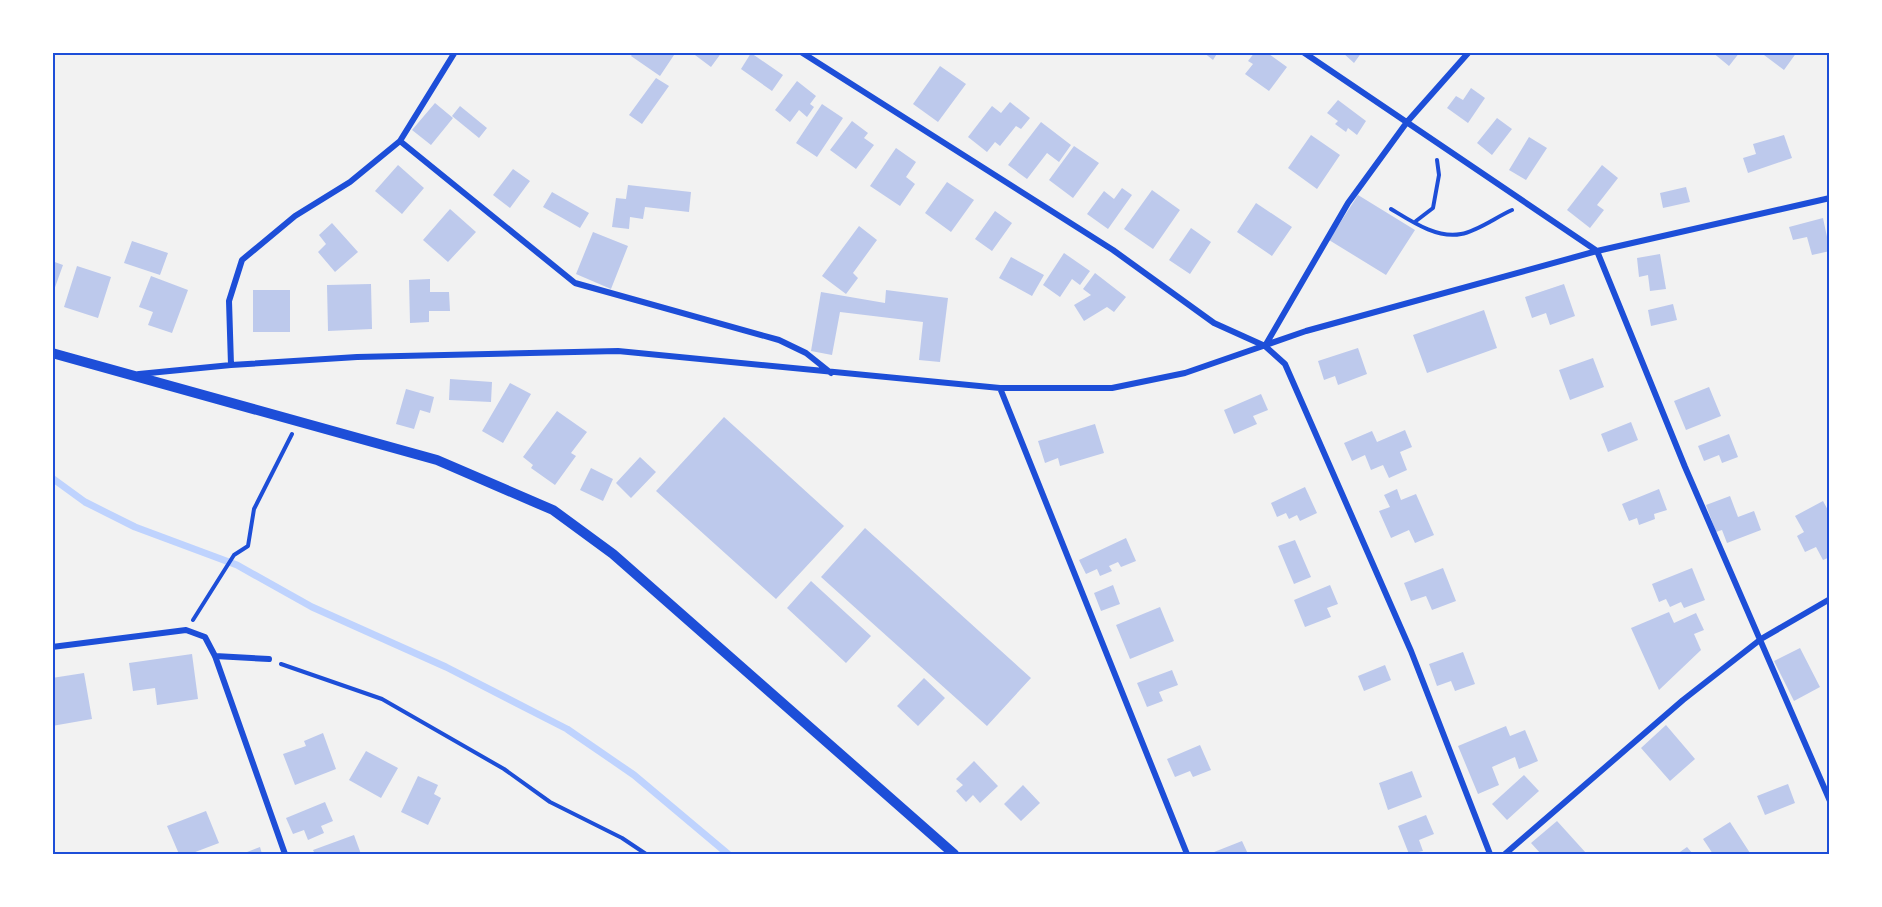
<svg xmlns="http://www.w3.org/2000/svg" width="1882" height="907" font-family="'Work Sans',sans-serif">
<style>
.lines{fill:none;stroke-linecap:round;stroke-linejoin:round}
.stream{stroke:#bfd3fe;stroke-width:7}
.building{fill:#bdc9ec}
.path{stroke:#1d4ed8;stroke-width:4}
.minor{stroke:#1d4ed8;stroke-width:6}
.tertiary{stroke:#1d4ed8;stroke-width:10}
.neatline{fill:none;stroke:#1d4ed8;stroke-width:2}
</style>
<rect width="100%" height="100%" fill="#f2f2f2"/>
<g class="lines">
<!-- stream -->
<path class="stream" d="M52 478 85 502 135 527 237 565 312 607 446 667 567 729 634 775 728 854"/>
</g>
<!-- building -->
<path class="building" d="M634 52H676L660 76 631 56Z
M691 52H722L711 67Z
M1203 52H1218L1213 60Z
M1255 52H1266L1287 67 1269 91 1245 74 1253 64 1248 61Z
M1342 52H1362L1354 63Z
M1712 52H1740L1729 66Z
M1760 52H1797L1784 70Z
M751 53 783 75 772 91 741 69Z
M940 66 966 84 938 122 913 104Z
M656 78 669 86 642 124 629 115Z
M797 81 816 96 810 104 814 107 807 117 799 110 790 122 775 110Z
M1471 88 1485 98 1468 123 1447 108 1456 96 1463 100Z
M1338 100 1366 121 1357 135 1348 128 1346 132 1335 124 1338 121 1327 113Z
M1010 102 1030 118 1021 129 1016 126 1000 146 995 142 987 152 968 137 992 106 1001 113Z
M435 103 453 118 431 145 412 130Z
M822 104 843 118 817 157 796 143Z
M460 106 487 128 479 138 452 116Z
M1497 118 1512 129 1492 155 1477 143Z
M852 121 868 133 864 138 874 145 856 169 830 150Z
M1041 122 1071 145 1059 162 1047 153 1027 179 1008 165Z
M1311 135 1340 155 1317 189 1288 168Z
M1784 135 1792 158 1748 173 1743 158 1756 154 1753 144Z
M1529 137 1547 148 1526 180 1509 170Z
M1074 146 1099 163 1073 198 1049 180Z
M896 148 916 162 906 177 915 184 900 206 870 186Z
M398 165 424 188 402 214 375 191Z
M1602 165 1618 178 1597 205 1604 210 1590 228 1567 210Z
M513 169 530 181 510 208 493 195Z
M947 182 974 200 951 232 925 213Z
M628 185 691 192 689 212 645 207 643 219 630 217 629 229 612 227 616 198 626 199Z
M1686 187 1690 202 1663 208 1660 193Z
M1122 188 1132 195 1108 229 1087 214 1104 191 1114 199Z
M1152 190 1180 210 1153 249 1124 229Z
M552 192 589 213 580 228 543 207Z
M1358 195 1415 230 1386 275 1329 240Z
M1256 203 1292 227 1272 256 1237 232Z
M450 209 476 232 448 262 423 240Z
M995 211 1012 223 992 251 975 239Z
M1823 218 1830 251 1812 255 1807 237 1793 240 1789 227Z
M332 223 358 252 335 272 318 252 326 244 319 235Z
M859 226 877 240 853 273 858 278 846 294 822 276Z
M1191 228 1211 242 1190 274 1169 260Z
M593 232 628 246 611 289 576 274Z
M132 241 168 253 160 275 124 263Z
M1064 253 1090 271 1080 285 1072 279 1060 297 1043 285Z
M1660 254 1666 289 1650 291 1648 275 1639 277 1637 258Z
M1011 257 1044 275 1032 296 999 278Z
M52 261 63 265 53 293H52Z
M77 266 111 277 98 318 64 307Z
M1095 273 1126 297 1114 312 1107 307 1084 321 1074 305 1091 295 1083 289Z
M151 276 188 290 172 333 148 325 153 312 139 307Z
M430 279V292H449L450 311H429V322L410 323 409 280Z
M371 284 372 329 328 331 327 285Z
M1564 284 1575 316 1550 325 1546 313 1532 318 1525 297Z
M253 290H290V332H253Z
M886 290 948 298 940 362 919 360 923 322 840 312 832 355 811 351 821 292 885 303Z
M1673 304 1677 320 1651 326 1648 310Z
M1484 310 1497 348 1427 373 1413 335Z
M1358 348 1367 374 1338 385 1335 376 1324 380 1318 361Z
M1593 358 1604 387 1570 400 1559 370Z
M450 379 492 382 491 402 449 400Z
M510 383 531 394 503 443 482 431Z
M1709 387 1721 416 1686 430 1674 401Z
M406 389 434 397 430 413 420 410 414 429 396 424Z
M1261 394 1268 410 1253 416 1257 424 1234 434 1224 410Z
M557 411 587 432 571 453 576 456 555 485 531 468 533 465 523 457Z
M724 417 844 526 776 599 656 491Z
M1631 422 1638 440 1608 452 1601 434Z
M1095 424 1104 453 1060 466 1058 458 1045 463 1038 441Z
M1405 430 1412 447 1400 452 1407 470 1389 478 1383 465 1371 470 1365 455 1352 461 1344 443 1372 431 1377 442Z
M1729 434 1738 457 1722 463 1719 455 1704 461 1698 446Z
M640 457 656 472 631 498 616 483Z
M591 468 613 479 603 501 580 490Z
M1305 487 1317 513 1300 521 1297 515 1289 519 1286 513 1277 517 1271 503Z
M1397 489 1401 500 1416 494 1434 535 1415 543 1409 530 1391 538 1379 511 1390 507 1384 495Z
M1659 489 1667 510 1654 514 1655 519 1639 525 1637 518 1629 521 1622 504Z
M1730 496 1738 517 1754 511 1761 530 1727 543 1722 530 1716 532 1706 505Z
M1823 501 1830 514V557L1823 560 1816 547 1805 552 1797 536 1804 532 1795 516Z
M865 528 1031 678 987 726 821 577Z
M1126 538 1136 561 1121 567 1118 562 1109 566 1112 571 1100 576 1097 569 1086 574 1079 560Z
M1295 540 1311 577 1294 584 1278 546Z
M1443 568 1456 601 1432 610 1426 596 1411 601 1404 583Z
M1692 568 1705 600 1684 608 1681 602 1670 607 1666 599 1659 602 1652 584Z
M811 581 871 636 846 663 787 608Z
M1113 585 1120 604 1101 611 1094 593Z
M1330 585 1338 604 1327 608 1331 617 1305 627 1294 600Z
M1160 607 1174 641 1130 659 1116 625Z
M1669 612 1674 623 1696 613 1704 630 1694 634 1701 650 1659 690 1631 628Z
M1800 648 1820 687 1794 701 1774 661Z
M1463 652 1475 684 1455 691 1451 681 1437 686 1429 664Z
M192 654 198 699 157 705 155 688 133 691 129 663Z
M1385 665 1391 680 1364 691 1358 676Z
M1172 670 1178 685 1159 692 1163 701 1147 707 1137 683Z
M84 673 92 719 52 726V678Z
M924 678 945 698 918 726 897 706Z
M1666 725 1695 759 1670 781 1641 748Z
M1506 726 1510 736 1525 730 1538 761 1519 769 1515 757 1492 767 1499 785 1478 794 1458 746Z
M323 733 336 769 295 785 283 754 306 746 304 741Z
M1200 745 1211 770 1193 777 1190 771 1175 777 1167 759Z
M366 751 398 768 381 798 349 780Z
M974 761 998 786 980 803 973 795 966 802 956 791 963 785 956 779Z
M1412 771 1422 797 1388 810 1379 783Z
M1524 775 1539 791 1507 820 1492 804Z
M418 776 438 785 434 794 441 798 428 825 401 812Z
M1788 784 1795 803 1765 815 1757 796Z
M1023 785 1040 803 1021 821 1004 804Z
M325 802 333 821 321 826 324 833 308 840 304 830 293 834 286 818Z
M206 811 219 843 190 854H179L167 826Z
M1426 815 1434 834 1419 840 1423 851 1409 854 1398 826Z
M1557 821 1586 853 1584 854H1541L1531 843Z
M1730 822 1750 853 1713 854 1703 839Z
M354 835 361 854H315L313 850Z
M1242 841 1248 854H1209Z
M260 847 262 854H242Z
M1687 847 1693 854H1677Z"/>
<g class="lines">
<!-- path -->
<path class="path" d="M1391 209C1411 221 1437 239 1461 234 1478 231 1496 217 1512 210
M1416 221 1433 208 1439 175 1437 160
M193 620 234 555 248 546 254 509 292 434
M281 664 382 699 504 769 550 802 622 838 646 854"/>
<!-- minor -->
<path class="minor" d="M801 52 1113 250 1214 323 1265 346 1285 364 1411 651 1490 854
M1303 52 1597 251 1685 467 1830 801
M400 141 575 283 779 340 806 353 831 373
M1265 346 1348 203 1407 122 1469 52
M231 365 229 301 242 260 295 216 350 182 400 141 455 52
M139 374 231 365 357 357 618 351 1000 388H1112L1185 373 1306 331 1597 251 1830 198
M1000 388 1187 854
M52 647 186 630 205 637 215 656 285 854
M215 656 269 659
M1505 854 1683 700 1761 639 1830 599"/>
<!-- tertiary -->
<path class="tertiary" d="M52 353 437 460 553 510 613 554 954 854"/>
</g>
<!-- border -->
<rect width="1882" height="907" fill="none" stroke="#ffffff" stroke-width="108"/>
<rect x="54" y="54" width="1774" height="799" class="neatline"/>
</svg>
